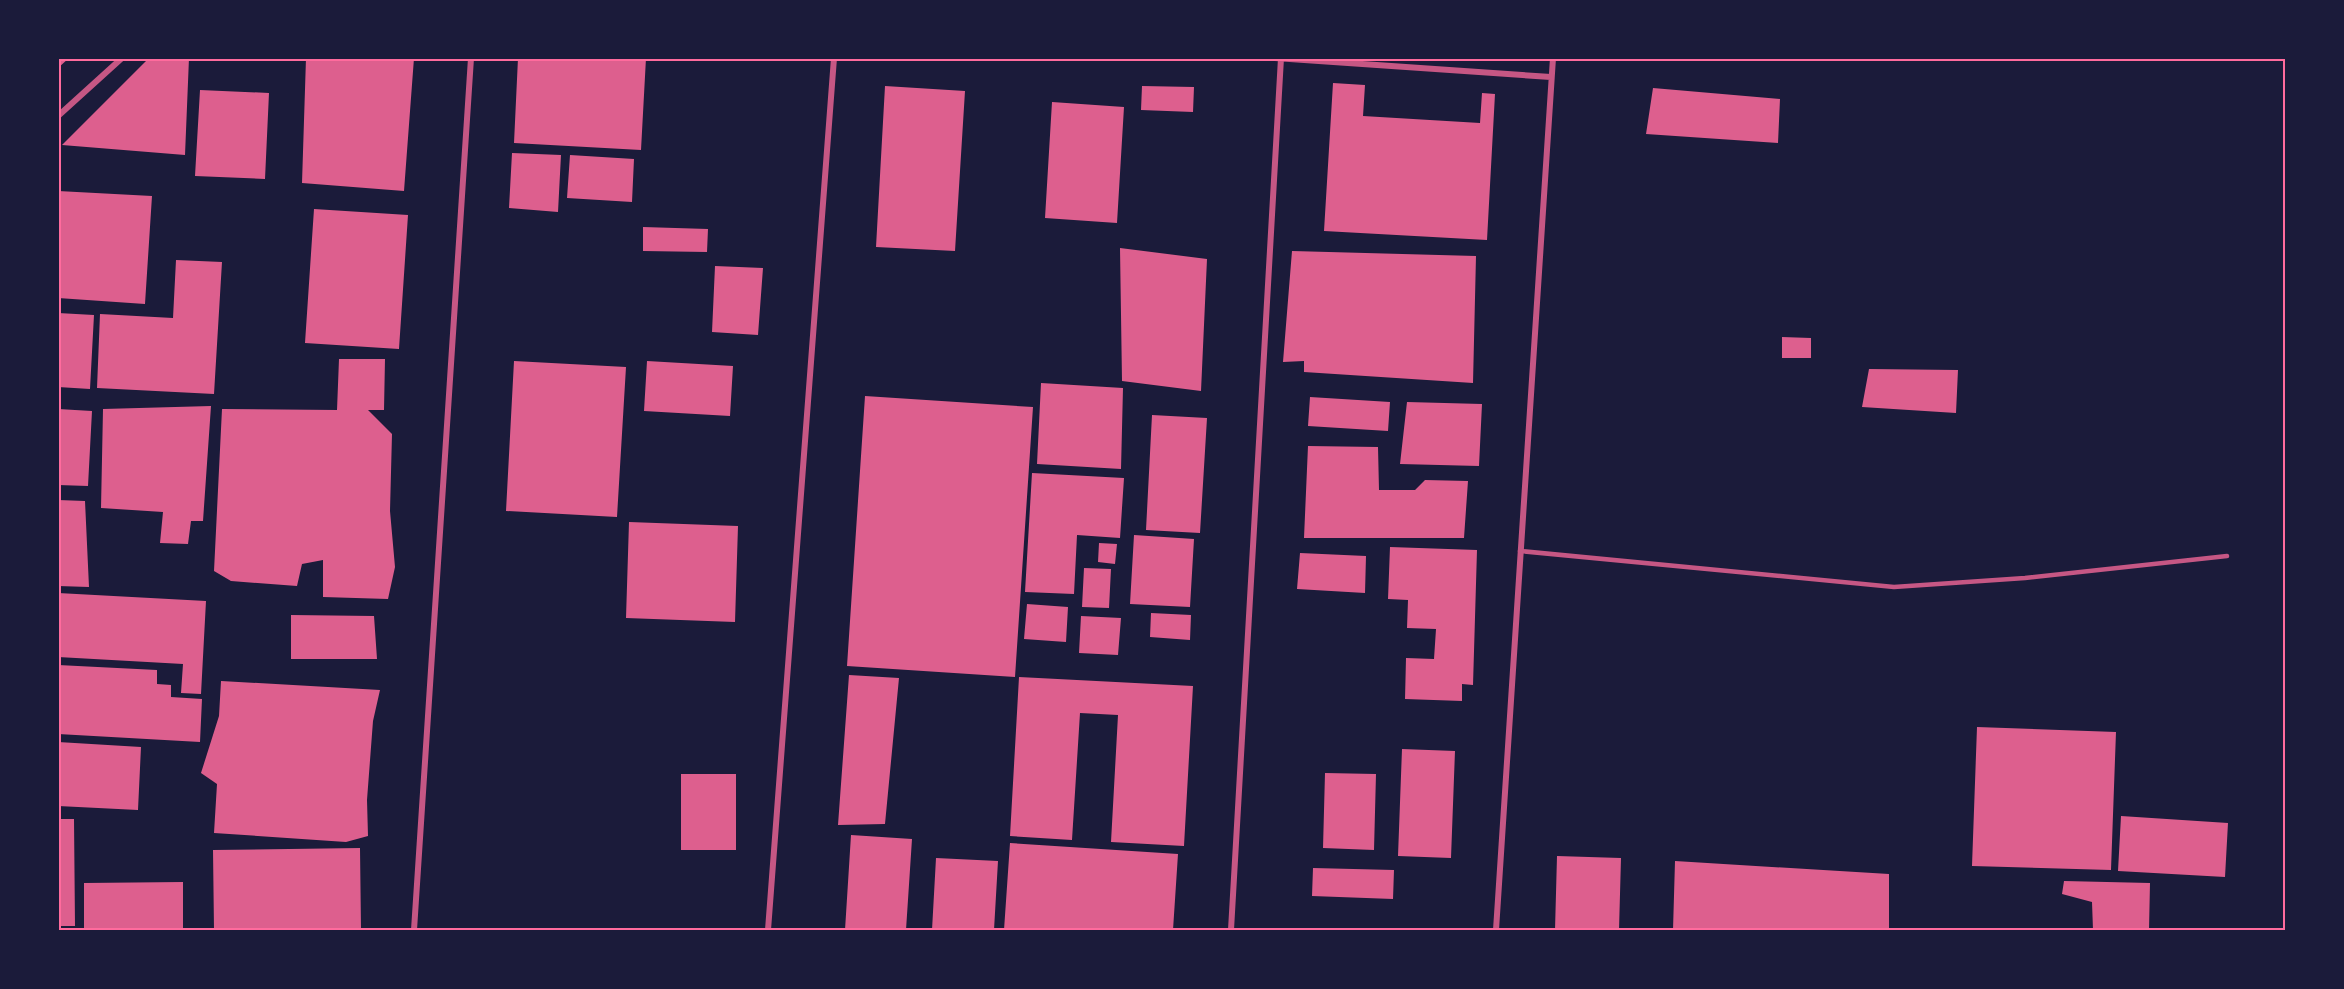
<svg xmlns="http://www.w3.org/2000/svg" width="2344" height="989" font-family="Karla,sans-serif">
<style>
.building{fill:#dd5f8e}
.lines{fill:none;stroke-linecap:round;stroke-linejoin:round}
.service{stroke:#c65784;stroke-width:4.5}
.minor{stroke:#c65784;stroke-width:6}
.neatline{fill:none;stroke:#ff6b9d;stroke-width:2}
</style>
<rect width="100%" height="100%" fill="#1b1b3a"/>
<!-- building -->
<path class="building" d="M58 58H69L58 68Z
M149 58H189L185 155 62 145Z
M306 58H414L404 191 302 183Z
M518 58H646L641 150 514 143Z
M1333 83 1365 85 1363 116 1480 123 1482 93 1495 94 1487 240 1324 231Z
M885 86 965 91 955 251 876 247Z
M1142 86 1194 87 1193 112 1141 110Z
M1653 88 1780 99 1778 143 1646 134Z
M200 90 269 93 265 179 195 176Z
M1052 102 1124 107 1117 223 1045 218Z
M512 153 561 155 558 212 509 208Z
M570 155 634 159 632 202 567 198Z
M58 191 152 196 145 304 58 298Z
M314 209 408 215 399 349 305 343Z
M643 227 708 229 707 252 643 251Z
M1120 248 1207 259 1201 391 1122 381Z
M1292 251 1476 256 1473 383 1304 372V361L1283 362Z
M176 260 222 262 214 394 97 388 100 314 173 318Z
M715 266 763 268 758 335 712 332Z
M58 313 94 315 90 389 58 387Z
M1782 337 1811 338V358H1782Z
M339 359H385L384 410H368L392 434 390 511 395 567 388 599 323 597V560L302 564 297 586 231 581 214 571 222 409 337 410Z
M514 361 626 367 617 517 506 511Z
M647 361 733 366 730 416 644 411Z
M1869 369 1958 370 1956 413 1862 407Z
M1041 383 1123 388 1121 469 1037 464Z
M865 396 1033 407 1015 677 847 666Z
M1310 397 1390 402 1388 431 1308 426Z
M1407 402 1482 404 1479 466 1400 464Z
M211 406 203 521H191L188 544 160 543 163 512 101 508 103 409Z
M58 409 92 411 88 486 58 485Z
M1152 415 1207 418 1200 533 1146 530Z
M1308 446 1378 447 1379 490H1415L1425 480 1468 481 1464 538H1304Z
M1032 473 1124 478 1120 538 1077 535 1074 594 1025 592Z
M58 500 85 501 89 587 58 586Z
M629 522 738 526 735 622 626 618Z
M1134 535 1194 539 1190 607 1130 604Z
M1099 543 1117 544 1115 564 1098 562Z
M1390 547 1477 550 1473 685 1462 684V701L1405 699 1406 658 1434 659 1436 629 1407 628 1408 600 1388 599Z
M1300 553 1366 556 1365 593 1297 589Z
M1084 568 1111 569 1109 608 1082 607Z
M58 593 206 601 201 694 181 693 183 664 58 657Z
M1027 604 1068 607 1066 642 1024 639Z
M1151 613 1191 615 1190 640 1150 637Z
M291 615 374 616 377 659H291Z
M1081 616 1121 618 1118 655 1079 653Z
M58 665 157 670V684L171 685V697L202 699 200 742 58 734Z
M849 675 899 678 885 824 838 825Z
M1019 677 1193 686 1184 846 1111 842 1118 715 1080 713 1072 840 1010 836Z
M221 681 380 690 373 721 367 800 368 836 346 842 214 833 217 784 201 773 219 716Z
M1977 727 2116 732 2111 870 1972 866Z
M58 742 141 747 138 810 58 806Z
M1402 749 1455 751 1451 858 1398 856Z
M1325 773 1376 774 1374 850 1323 848Z
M681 774H736V850H681Z
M2121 816 2228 823 2225 877 2118 871Z
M58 819H74L75 926H58Z
M851 835 912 839 906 930H845Z
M1010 843 1178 854 1173 930H1004Z
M360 848 361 930H214L213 850Z
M1557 856 1621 858 1619 930H1555Z
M936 858 998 861 994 930H932Z
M1675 861 1889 874V930H1673Z
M1313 868 1394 870 1393 899 1312 896Z
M2064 881 2150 883 2149 930H2093L2092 902 2062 894Z
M183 882V930H84V883Z"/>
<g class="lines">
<!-- service -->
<path class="service" d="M1520 551 1894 587 2025 578 2227 556"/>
<!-- minor -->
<path class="minor" d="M1275 58 1551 77
M58 116 122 58
M414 930 471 58
M768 930 834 58
M1231 930 1281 58
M1496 930 1553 58"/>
</g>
<!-- border -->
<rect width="2344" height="989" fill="none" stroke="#1b1b3a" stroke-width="120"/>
<rect x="60" y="60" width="2224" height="869" class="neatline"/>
</svg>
